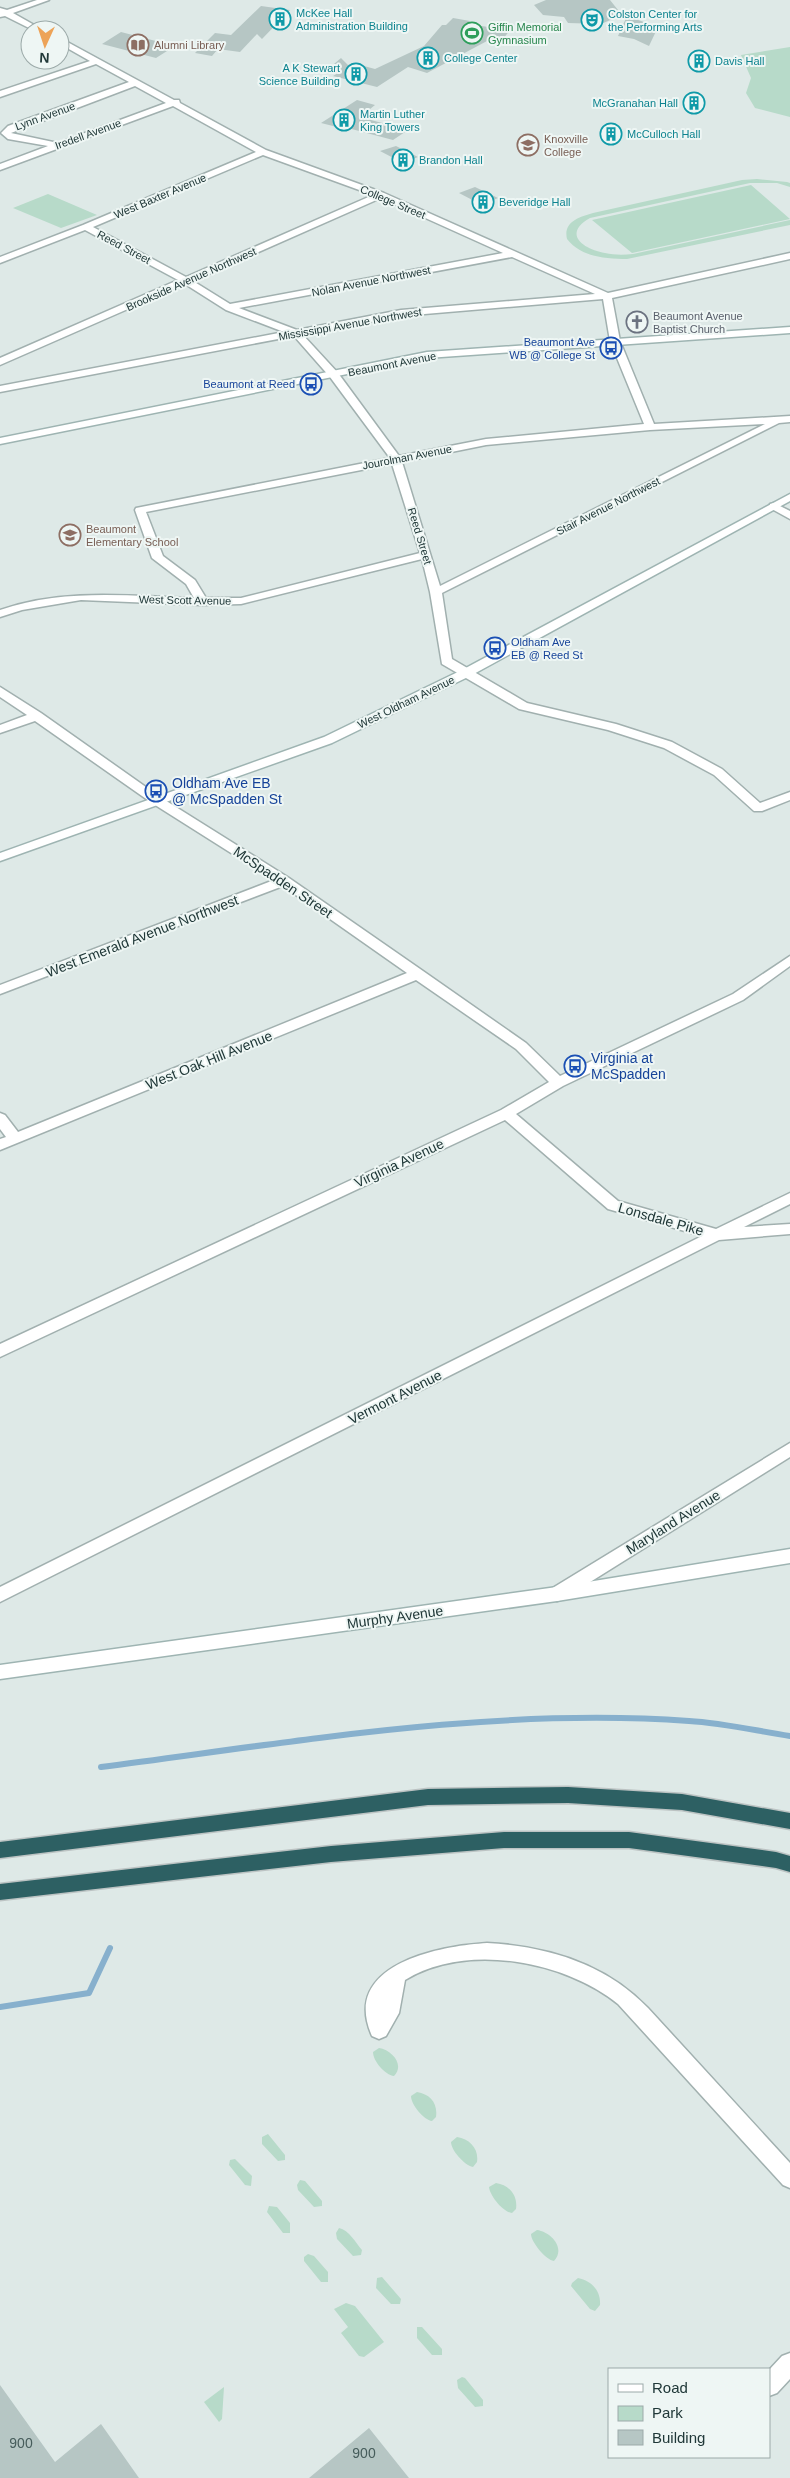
<svg xmlns="http://www.w3.org/2000/svg" width="790" height="2478" font-family="Arial,sans-serif">
<style>
.green{fill:#b7dac9}
.lines{fill:none;stroke-linecap:round;stroke-linejoin:round}
.stream{stroke:#87b0cd;stroke-width:6}
.building{fill:#b6c6c4}
.street-casing{stroke:#a1b0af;stroke-width:3}
.secondary-casing{stroke:#9eb4b2;stroke-width:3}
.highway-casing{stroke:#bcc3c3;stroke-width:3}
.street{fill:#fff;fill-rule:evenodd}
.secondary{fill:#fff;fill-rule:evenodd}
.highway{fill:#2d6063;fill-rule:evenodd}
.labels{text-anchor:middle;stroke-width:4;stroke-linejoin:round;paint-order:stroke}
.far-culture-label{font-size:11px;fill:#0d838f;stroke:#eef6f4;text-anchor:start}
.far-leisure-label{font-size:11px;fill:#27864d;stroke:#eef6f4;text-anchor:start}
.far-education-label{font-size:11px;fill:#785e54;stroke:#eef6f4;text-anchor:start}
.far-street-label{font-size:11px;fill:#203838;stroke:#eef6f4}
.far-worship-label{font-size:11px;fill:#5b616d;stroke:#eef6f4;text-anchor:start}
.far-transit-label{font-size:11px;fill:#164399;stroke:#eef6f4;text-anchor:end}
.transit-label{font-size:14px;fill:#164399;stroke:#eef6f4;text-anchor:start}
.street-label{font-size:14px;fill:#203838;stroke:#eef6f4}
.near-number-label{font-size:14px;fill:#465c5b}
</style>
<rect width="100%" height="100%" fill="#dee9e7"/>
<!-- green -->
<path class="green" d="M790 47V117L755 108 746 93 751 78 741 55Z
M757 179 787 182 790 183V187L777 183H750L590 218C562 234 583 249 605 253 614 255 623 255 633 254L790 220V225L627 259C606 259 581 257 567 239 563 222 579 217 593 213L742 180Z
M751 185 790 219 632 253 592 220Z
M48 194 97 215 61 228 13 208Z
M379 2048C392 2050 405 2065 394 2076 385 2075 373 2061 373 2052Z
M417 2092C430 2094 438 2103 436 2117L432 2121C424 2120 411 2105 411 2096Z
M268 2134 285 2155V2160L278 2161 262 2144V2137Z
M457 2137C470 2139 479 2149 477 2162L473 2167C464 2165 451 2150 451 2142Z
M235 2159 252 2176 251 2186 245 2185 229 2165 230 2160Z
M300 2180 305 2181 322 2201V2206L314 2207 298 2190 297 2185Z
M496 2183C509 2185 518 2195 516 2209L512 2213C503 2212 490 2196 489 2187Z
M269 2206 277 2207 290 2223V2233H283L267 2212Z
M339 2228C349 2230 356 2243 362 2250L361 2255 353 2256 337 2239 336 2233Z
M537 2230C551 2232 566 2248 554 2261 546 2260 531 2242 531 2234Z
M308 2254 314 2256 328 2272V2282H321L304 2261V2257Z
M382 2277 401 2299 400 2304H391L376 2288 377 2278Z
M578 2278C592 2281 601 2291 600 2305L595 2311 590 2309 571 2286 572 2283Z
M346 2303 355 2306 384 2342 364 2357 359 2356 341 2333 348 2327 334 2309Z
M417 2327H422L442 2349V2355H432L417 2338Z
M462 2377 465 2378 483 2400V2406L475 2407 458 2388 457 2380Z
M224 2387 222 2419 219 2422 204 2402Z"/>
<g class="lines">
<!-- stream -->
<path class="stream" d="M101 1767C295 1742 492 1707 689 1721 723 1723 757 1731 790 1736
M0 2007 89 1993 110 1948"/>
</g>
<!-- building -->
<path class="building" d="M546 0H610L622 15 601 24 568 23 564 17 543 15 534 5Z
M261 6 290 10 262 39 257 34 240 52 218 49 212 56 195 53 215 33 231 35Z
M627 16 658 27 649 46 634 39 618 36Z
M453 18 470 21 467 24 510 30 500 43 487 41 427 73 408 67 377 87 333 76 338 73 327 70 341 58 348 65 353 63 375 69 424 46 442 25H446Z
M121 32 175 46 156 58 102 44Z
M357 100 375 105 360 117 408 130 393 140 344 127 341 128 321 123Z
M396 146 418 157 403 163 380 151Z
M475 187 498 198 482 205 459 193Z
M0 2385 55 2462 101 2424 139 2478H0Z
M369 2428 409 2478H309Z"/>
<g class="lines">
<!-- street casing -->
<g class="street-casing">
<path id="street" d="M37 0H49L13 13 43 30H33L5 16 0 17V8L7 10Z
M60 38 174 100H179L180 103 266 150 384 193 608 293 790 253V259L612 298 620 341 654 424 790 416V422L779 423 442 593 452 659 527 703 616 724 672 742 722 769 760 803 790 792V800L762 811H754L714 775 664 748 608 730 519 709 442 664 430 592 422 559 241 604 202 605 81 600 22 610 0 617V610C63 588 129 596 194 598L186 584 152 558 135 510 136 508 390 458 330 377 294 336 0 392V386L284 332 226 310 185 284 0 365V358L178 280 85 230 0 263V257L83 225 256 152 173 106 0 170V164L48 146 8 139 1 133 8 126 129 82 96 64 0 97V91L90 61 60 44ZM135 86 166 103 58 143 11 133ZM263 155 373 195 186 277 93 227ZM381 198 503 253 230 304 193 281ZM512 257 595 294 401 310 297 330 239 308ZM603 299 610 341 644 424 486 439 399 456 338 373 303 335 401 316ZM765 424 440 586 402 462 486 445 650 430ZM392 464 420 553 241 598H206L195 580 163 556 146 512Z
M774 503 790 511V519L770 508V504Z
M0 687 41 713 160 797 289 878 423 971 526 1043 560 1076 733 994 790 956V966L743 1000 563 1086 516 1114 618 1201 716 1229 790 1193V1204L744 1227 790 1224V1234L719 1240 0 1602V1587L702 1236 608 1209 505 1120 0 1357V1344L501 1110 549 1082 516 1049 416 980 0 1150V1139L6 1137 0 1129V1113L5 1115 18 1132 407 973 283 886 0 994V985L274 880 152 803 35 721 0 733V725L27 715 0 697Z
M790 1443V1457L563 1599 557 1601 551 1599 549 1594 551 1589Z
M487 1943C547 1946 606 1964 648 2008L790 2163V2188L783 2185 618 2004C565 1961 466 1942 405 1980L399 2013 386 2036 379 2039 372 2036C340 1965 438 1946 487 1943Z
M790 2353V2379L777 2393 769 2396V2370L782 2356Z"/>
</g>
<!-- secondary casing -->
<g class="secondary-casing">
<path id="secondary" d="M790 327V333L427 358 0 444V438L427 352Z
M790 494V501L470 676 332 743 0 861V853L324 737 462 670Z
M790 1549V1563L557 1601 0 1679V1665L557 1587Z"/>
</g>
<!-- highway casing -->
<g class="highway-casing">
<path id="highway" d="M568 1787 682 1794 790 1813V1829L682 1810 568 1803 428 1805 0 1858V1842L428 1789Z
M504 1832H629L776 1852 790 1856V1872L776 1868 629 1848H504L331 1862 0 1900V1884L331 1846Z"/>
</g>
<!-- street -->
<use href="#street" class="street"/>
<!-- secondary -->
<use href="#secondary" class="secondary"/>
<!-- highway -->
<use href="#highway" class="highway"/>
</g>
<!-- icons -->
<defs>
<g id="building-ring" transform="scale(1.125)"><circle r="9.5" fill="#eef6f4" stroke="#0f9aa8" stroke-width="1.5"/><path d="M-4-6H4V6H1V3H-1V6H-4ZM-2.5-4.3h1.7v1.8h-1.7ZM.8-4.3h1.7v1.8H.8ZM-2.5-1h1.7V.8h-1.7ZM.8-1h1.7V.8H.8Z" fill="#0f9aa8"/></g>
<g id="theatre-ring" transform="scale(1.125)"><circle r="9.5" fill="#eef6f4" stroke="#0f9aa8" stroke-width="1.5"/><path d="M-5-5.5Q0-4 5-5.5V0Q5 5 0 6Q-5 5-5 0ZM-3.3-2.5H-1v1.5H-3.3ZM1-2.5H3.3v1.5H1ZM-2.8 1Q0 5.5 2.8 1Z" fill="#0f9aa8"/></g>
<g id="stadium-ring" transform="scale(1.125)"><circle r="9.5" fill="#eef6f4" stroke="#2e9e5b" stroke-width="1.5"/><path d="M0-5a6.5 5 0 1 0 0 10a6.5 5 0 1 0 0-10ZM-3.5-1.8h7v3.6h-7Z" fill="#2e9e5b"/></g>
<g id="library-ring" transform="scale(1.125)"><circle r="9.5" fill="#eef6f4" stroke="#8d6e63" stroke-width="1.5"/><path d="M-6-4Q-3-5.5-.7-3.5V5Q-3 3-6 4ZM6-4Q3-5.5 .7-3.5V5Q3 3 6 4Z" fill="#8d6e63"/></g>
<g id="university-ring" transform="scale(1.125)"><circle r="9.5" fill="#eef6f4" stroke="#8d6e63" stroke-width="1.5"/><path d="M0-5L7-2L0 1L-7-2ZM-4 1L0 2.5L4 1V4Q0 6-4 4Z" fill="#8d6e63"/></g>
<g id="church-ring" transform="scale(1.125)"><circle r="9.5" fill="#eef6f4" stroke="#6b7280" stroke-width="1.5"/><path d="M-1.2-6h2.4v3.5h3.3v2.4h-3.3V6h-2.4V-.1h-3.3v-2.4h3.3Z" fill="#6b7280"/></g>
<g id="bus-ring" transform="scale(1.125)"><circle r="9.5" fill="#eef6f4" stroke="#1a4fb4" stroke-width="1.5"/><path d="M-5-6H5V4H4V6H2V4H-2V6H-4V4H-5ZM-3.5-4V0h7V-4ZM-3.5 1.2v1.5H-2V1.2ZM2 1.2v1.5H3.5V1.2Z" fill="#1a4fb4"/></g>
<g id="school-ring" transform="scale(1.125)"><circle r="9.5" fill="#eef6f4" stroke="#8d6e63" stroke-width="1.5"/><path d="M0-5L7-2L0 1L-7-2ZM-4 1L0 2.5L4 1V4Q0 6-4 4Z" fill="#8d6e63"/></g>
</defs>
<g fill-rule="evenodd">
<use href="#building-ring" x="280" y="19"/>
<use href="#theatre-ring" x="592" y="20"/>
<use href="#stadium-ring" x="472" y="33"/>
<use href="#library-ring" x="138" y="45"/>
<use href="#building-ring" x="428" y="58"/>
<use href="#building-ring" x="699" y="61"/>
<use href="#building-ring" x="356" y="74"/>
<use href="#building-ring" x="694" y="103"/>
<use href="#building-ring" x="344" y="120"/>
<use href="#building-ring" x="611" y="134"/>
<use href="#university-ring" x="528" y="145"/>
<use href="#building-ring" x="403" y="160"/>
<use href="#building-ring" x="483" y="202"/>
<use href="#church-ring" x="637" y="322"/>
<use href="#bus-ring" x="611" y="348"/>
<use href="#bus-ring" x="311" y="384"/>
<use href="#school-ring" x="70" y="535"/>
<use href="#bus-ring" x="495" y="648"/>
<use href="#bus-ring" x="156" y="791"/>
<use href="#bus-ring" x="575" y="1066"/>
</g>
<g class="labels">
<!-- far-culture labels -->
<g class="far-culture-label">
<text x="296" y="17">McKee Hall<tspan x="296" dy="13">Administration Building</tspan></text>
<text x="608" y="18">Colston Center for<tspan x="608" dy="13">the Performing Arts</tspan></text>
<text x="444" y="62">College Center</text>
<text x="715" y="65">Davis Hall</text>
<text x="340" y="72" text-anchor="end">A K Stewart<tspan x="340" dy="13">Science Building</tspan></text>
<text x="678" y="107" text-anchor="end">McGranahan Hall</text>
<text x="360" y="118">Martin Luther<tspan x="360" dy="13">King Towers</tspan></text>
<text x="627" y="138">McCulloch Hall</text>
<text x="419" y="164">Brandon Hall</text>
<text x="499" y="206">Beveridge Hall</text>
</g>
<!-- far-leisure labels -->
<g class="far-leisure-label">
<text x="488" y="31">Giffin Memorial<tspan x="488" dy="13">Gymnasium</tspan></text>
</g>
<!-- far-education labels -->
<g class="far-education-label">
<text x="154" y="49">Alumni Library</text>
<text x="544" y="143">Knoxville<tspan x="544" dy="13">College</tspan></text>
<text x="86" y="533">Beaumont<tspan x="86" dy="13">Elementary School</tspan></text>
</g>
<!-- far-street labels -->
<g class="far-street-label">
<text transform="translate(45 116) rotate(-20)" y="4">Lynn Avenue</text>
<text transform="translate(88 134) rotate(-20)" y="4">Iredell Avenue</text>
<text transform="translate(160 196) rotate(-23)" y="4">West Baxter Avenue</text>
<text transform="translate(393 202) rotate(23)" y="4">College Street</text>
<text transform="translate(124 247) rotate(28)" y="4">Reed Street</text>
<text transform="translate(191 279) rotate(-24)" y="4">Brookside Avenue Northwest</text>
<text transform="translate(371 281) rotate(-11)" y="4">Nolan Avenue Northwest</text>
<text transform="translate(350 324) rotate(-10)" y="4">Mississippi Avenue Northwest</text>
<text transform="translate(392 364) rotate(-11)" y="4">Beaumont Avenue</text>
<text transform="translate(407 457) rotate(-11)" y="4">Jourolman Avenue</text>
<text transform="translate(608 506) rotate(-27)" y="4">Stair Avenue Northwest</text>
<text transform="translate(420 536) rotate(73)" y="4">Reed Street</text>
<text transform="translate(185 600) rotate(1)" y="4">West Scott Avenue</text>
<text transform="translate(406 702) rotate(-26)" y="4">West Oldham Avenue</text>
</g>
<!-- far-worship labels -->
<g class="far-worship-label">
<text x="653" y="320">Beaumont Avenue<tspan x="653" dy="13">Baptist Church</tspan></text>
</g>
<!-- far-transit labels -->
<g class="far-transit-label">
<text x="595" y="346">Beaumont Ave<tspan x="595" dy="13">WB @ College St</tspan></text>
<text x="295" y="388">Beaumont at Reed</text>
<text x="511" y="646" text-anchor="start">Oldham Ave<tspan x="511" dy="13">EB @ Reed St</tspan></text>
</g>
<!-- transit labels -->
<g class="transit-label">
<text x="172" y="788">Oldham Ave EB<tspan x="172" dy="16">@ McSpadden St</tspan></text>
<text x="591" y="1063">Virginia at<tspan x="591" dy="16">McSpadden</tspan></text>
</g>
<!-- street labels -->
<g class="street-label">
<text transform="translate(283 882) rotate(34)" y="5">McSpadden Street</text>
<text transform="translate(142 936) rotate(-21)" y="5">West Emerald Avenue Northwest</text>
<text transform="translate(209 1060) rotate(-22)" y="5">West Oak Hill Avenue</text>
<text transform="translate(399 1163) rotate(-25)" y="5">Virginia Avenue</text>
<text transform="translate(661 1219) rotate(16)" y="5">Lonsdale Pike</text>
<text transform="translate(395 1397) rotate(-27)" y="5">Vermont Avenue</text>
<text transform="translate(673 1522) rotate(-32)" y="5">Maryland Avenue</text>
<text transform="translate(395 1617) rotate(-8)" y="5">Murphy Avenue</text>
</g>
<!-- near-number labels -->
<g class="near-number-label">
<text x="21" y="2448">900</text>
<text x="364" y="2458">900</text>
</g>
</g>
<!-- legend -->
<rect x="608" y="2368" width="162" height="90" fill="#eef6f4" stroke="#9caaa9"/>
<rect x="618" y="2384" width="25" height="8" fill="#ffffff" stroke="#9caaa9"/>
<text x="652" y="2393" font-size="15" fill="#203838">Road</text>
<rect x="618" y="2406" width="25" height="15" fill="#b7dac9" stroke="#9caaa9"/>
<text x="652" y="2418" font-size="15" fill="#203838">Park</text>
<rect x="618" y="2430" width="25" height="15" fill="#b6c6c4" stroke="#9caaa9"/>
<text x="652" y="2443" font-size="15" fill="#203838">Building</text>
<!-- north arrow -->
<g transform="translate(45 45) rotate(183)"><circle r="24" fill="#eef6f4" stroke="#9caaa9"/>
<path d="M0-4L9 19L0 12L-9 19Z" fill="#eda358"/>
<text y="-8" font-size="14" font-weight="bold" text-anchor="middle" fill="#203838">N</text>
</g>
</svg>
